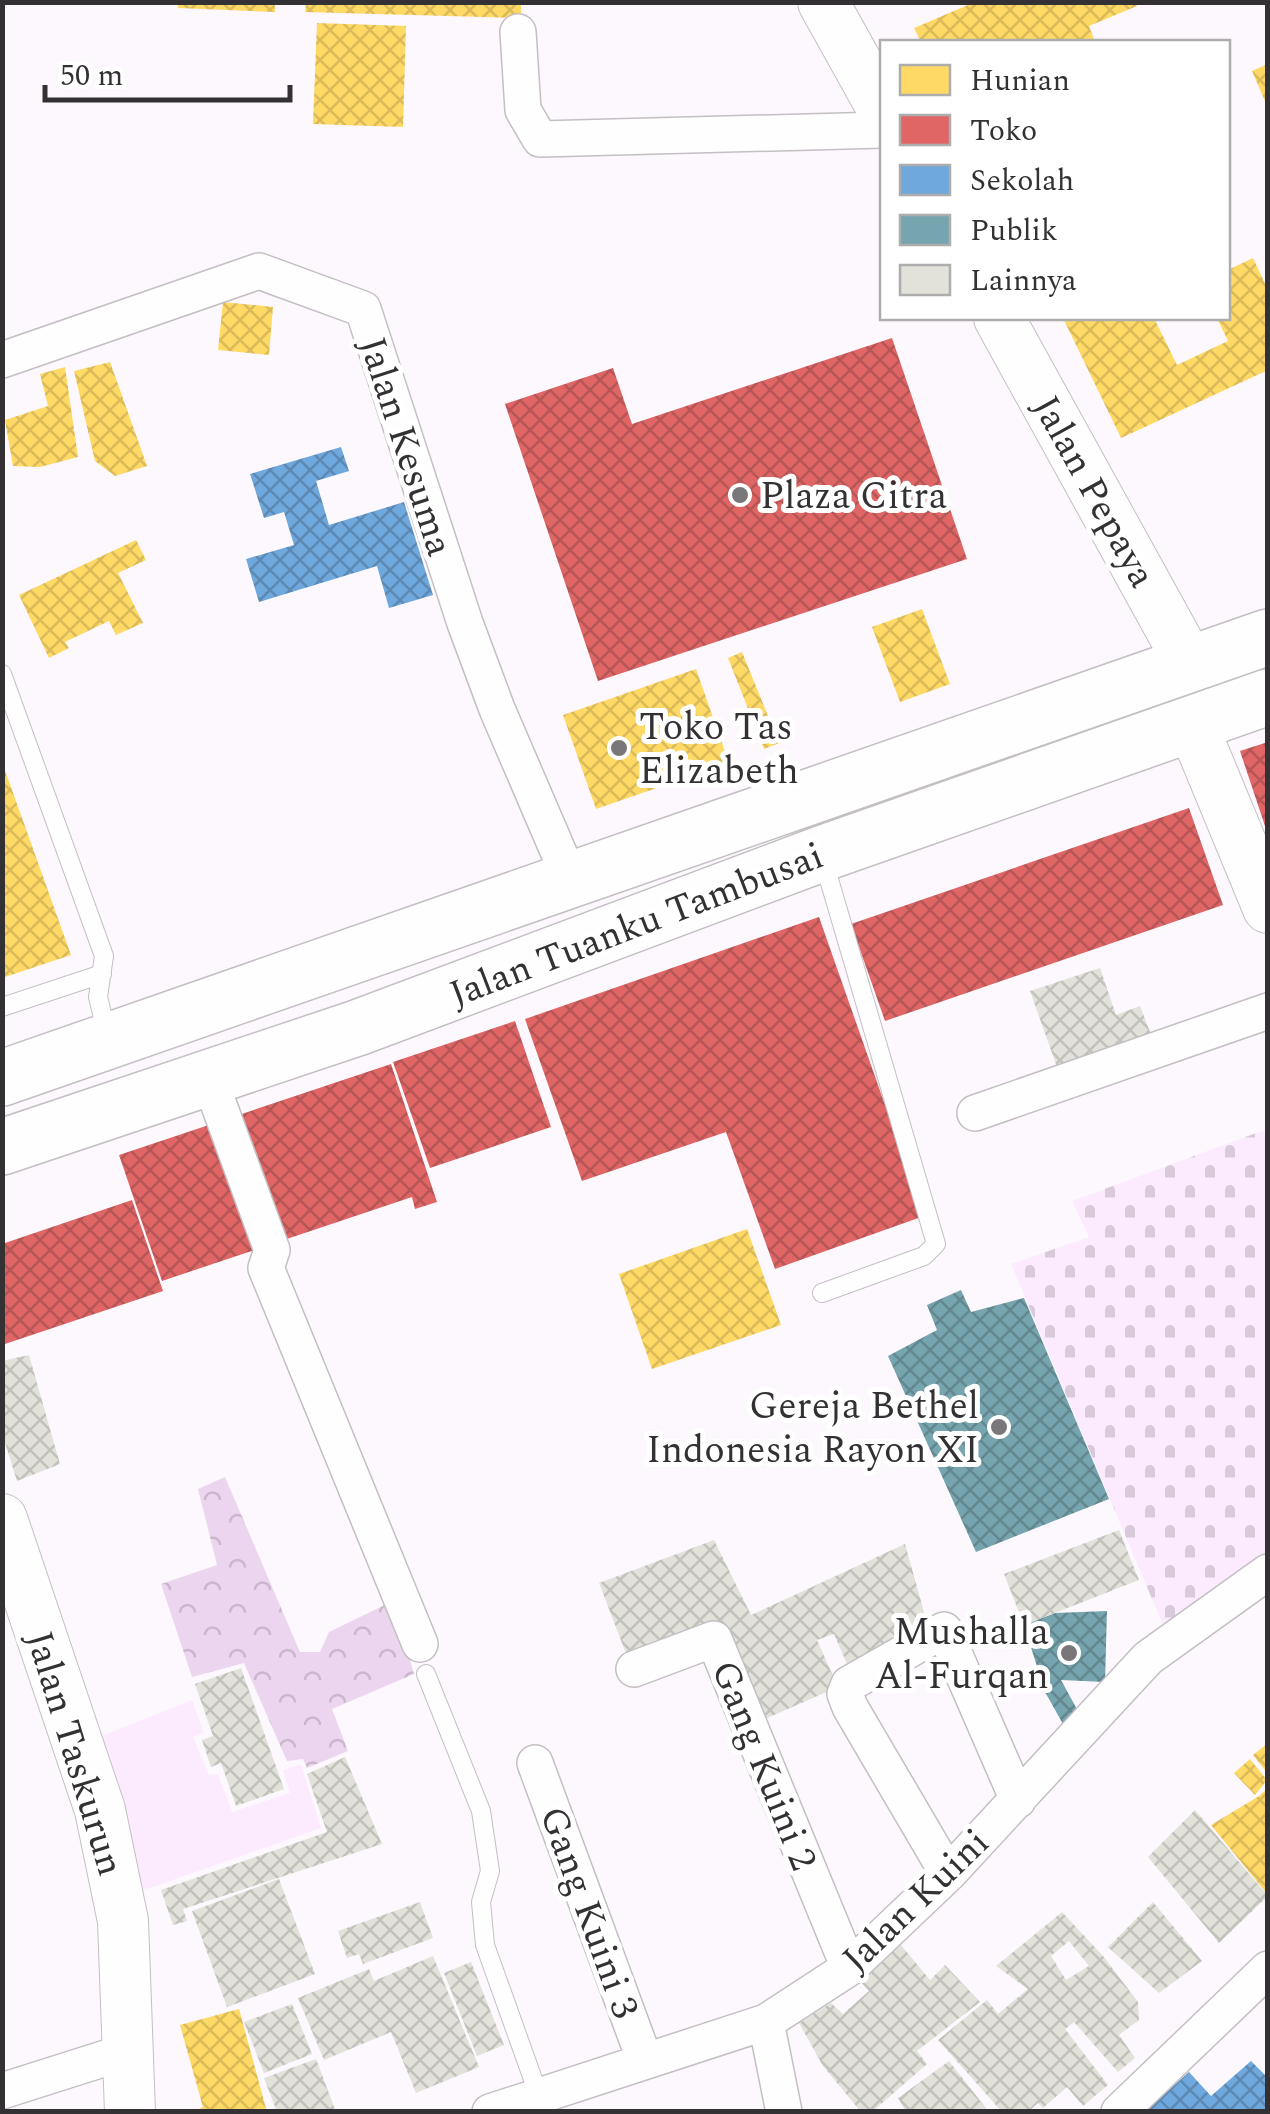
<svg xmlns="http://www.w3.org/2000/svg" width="1270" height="2114" font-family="Spectral,serif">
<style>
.grass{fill:#fcebfe}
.forest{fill:url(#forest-crowns)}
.cemetery{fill:url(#cemetery-stones)}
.homes{fill:url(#homes-cross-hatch)}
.shops{fill:url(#shops-cross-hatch)}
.schools{fill:url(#schools-cross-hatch)}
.public{fill:url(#public-cross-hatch)}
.building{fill:url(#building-cross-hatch);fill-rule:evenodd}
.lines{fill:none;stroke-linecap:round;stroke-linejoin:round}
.lane-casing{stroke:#c3bfc3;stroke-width:20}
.street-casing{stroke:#c3bfc3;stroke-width:38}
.secondary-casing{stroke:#c3bfc3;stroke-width:52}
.primary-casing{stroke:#c3bfc3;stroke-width:58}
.lane{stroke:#fffeff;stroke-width:18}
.street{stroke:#fffeff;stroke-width:35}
.secondary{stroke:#fffeff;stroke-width:50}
.primary{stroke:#fffeff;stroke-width:55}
.poi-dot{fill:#7a777a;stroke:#fff;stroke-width:4}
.labels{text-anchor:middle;stroke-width:10;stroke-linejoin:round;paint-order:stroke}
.street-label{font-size:38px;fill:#343134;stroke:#fff}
.poi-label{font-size:38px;fill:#343134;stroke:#fff;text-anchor:start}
</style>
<defs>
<pattern id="forest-crowns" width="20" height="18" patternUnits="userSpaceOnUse" patternTransform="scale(2.5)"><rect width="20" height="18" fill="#ecd5ee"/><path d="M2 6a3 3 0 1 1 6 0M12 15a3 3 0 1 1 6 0" fill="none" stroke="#cbb7cd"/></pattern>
<pattern id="cemetery-stones" width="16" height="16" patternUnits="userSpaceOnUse" patternTransform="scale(2.5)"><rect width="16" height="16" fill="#fcebfe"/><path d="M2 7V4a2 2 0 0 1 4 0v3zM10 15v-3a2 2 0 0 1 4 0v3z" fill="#d9cada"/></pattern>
<pattern id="homes-cross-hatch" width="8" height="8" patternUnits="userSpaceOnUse" patternTransform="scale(2.5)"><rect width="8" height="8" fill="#ffd966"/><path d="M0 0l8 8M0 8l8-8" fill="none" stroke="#dbbb59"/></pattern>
<pattern id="shops-cross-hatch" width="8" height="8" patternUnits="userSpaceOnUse" patternTransform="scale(2.5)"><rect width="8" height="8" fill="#e06666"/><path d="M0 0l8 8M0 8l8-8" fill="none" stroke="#b65555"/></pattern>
<pattern id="schools-cross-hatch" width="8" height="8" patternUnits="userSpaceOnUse" patternTransform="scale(2.5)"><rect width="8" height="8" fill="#6fa8dc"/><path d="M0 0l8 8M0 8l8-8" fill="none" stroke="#5c89b3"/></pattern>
<pattern id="public-cross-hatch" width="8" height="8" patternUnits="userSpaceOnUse" patternTransform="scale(2.5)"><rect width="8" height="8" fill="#76a5af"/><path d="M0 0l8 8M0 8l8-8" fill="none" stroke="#62878f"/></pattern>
<pattern id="building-cross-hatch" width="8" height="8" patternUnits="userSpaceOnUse" patternTransform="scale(2.5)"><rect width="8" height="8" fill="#e2e1da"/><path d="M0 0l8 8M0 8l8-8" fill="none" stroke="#c2c2bc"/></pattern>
</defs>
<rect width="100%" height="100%" fill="#fdf8fd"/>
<!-- grass -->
<path class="grass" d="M192 1700 204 1733 193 1737 209 1775 218 1774 232 1812 290 1793 283 1770 301 1765 321 1828 136 1893 89 1741Z"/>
<!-- forest -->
<path class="forest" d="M225 1477 300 1652H320L329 1632 393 1601 414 1674 332 1709 348 1751 307 1768 303 1759 287 1761 244 1663 192 1677 161 1584 217 1565 198 1489Z"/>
<!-- cemetery -->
<path class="cemetery" d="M1267 1129V1558L1163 1625 1011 1264 1089 1237 1072 1201Z"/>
<!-- homes -->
<path class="homes" d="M178 2H275V12L178 8Z
M306 2H521V18L305 12Z
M975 2H1135L1137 6 1089 26 1095 42H921L914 28Z
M317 23 406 26 403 127 313 124Z
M1268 64V108L1252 71Z
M1253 258 1268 290V370L1121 438 1063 318H1154L1177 365 1228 341 1217 318H1228V270Z
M223 302 273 307 269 355 218 350Z
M110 362 147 466 115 476 95 461 74 371Z
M65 367 78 457 40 467 13 466 5 420 48 406 40 374Z
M136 540 146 560 118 573 143 623 116 635 109 621 65 642 69 648 49 658 19 595Z
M922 609 950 684 900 702 872 627Z
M742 652 779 743 764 749 728 658Z
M696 669 729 763 596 809 563 715Z
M2 762 71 955 2 978Z
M747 1229 781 1325 652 1369 619 1274Z
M1268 1743V1774L1253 1755Z
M1250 1759 1267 1780 1255 1795 1234 1773Z
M1268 1788V1895L1211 1825 1259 1796Z
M239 2009 267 2112H192L203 2107 180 2025Z"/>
<!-- shops -->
<path class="shops" d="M892 338 967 559 598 681 505 404 613 368 632 424Z
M1268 742V832H1267L1240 751Z
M1189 808 1223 905 885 1021 851 924Z
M819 917 924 1216 775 1269 726 1132 582 1181 525 1019Z
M515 1021 551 1127 430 1168 393 1062Z
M391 1064 437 1202 415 1209 412 1197 162 1281 119 1155Z
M132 1200 163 1291 2 1345V1244Z"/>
<!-- schools -->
<path class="schools" d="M341 447 349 471 316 481 329 525 404 502 433 595 389 608 377 566 259 602 246 559 294 545 284 512 264 518 250 474Z
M1251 2061 1268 2078V2112H1144L1189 2072 1211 2096Z"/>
<!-- public -->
<path class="public" d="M961 1290 971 1312 1024 1298 1109 1499 976 1552 888 1356 937 1330 927 1305Z
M1107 1611 1105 1682 1061 1680 1078 1711 1063 1724 1045 1692 1024 1625 1055 1613Z"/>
<!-- building -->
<path class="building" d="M1100 968 1116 1015 1140 1006 1152 1037 1058 1070 1030 991Z
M29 1355 60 1464 17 1481 2 1433V1361Z
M1119 1530 1139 1580 1024 1625 1004 1574Z
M714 1540 751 1615 905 1544 929 1630 850 1671 834 1634 817 1640 838 1687 760 1721 723 1630 630 1664 599 1583Z
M241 1668 284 1789 236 1806 221 1763 211 1767 202 1740 213 1736 195 1684Z
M345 1757 382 1844 183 1909 187 1921 173 1925 161 1890 327 1832 307 1774Z
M1195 1810 1268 1896 1219 1943 1148 1857Z
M279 1879 315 1974 227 2007 192 1911Z
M420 1902 433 1938 363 1964 359 1954 347 1958 338 1931Z
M1153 1902 1202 1961 1159 1993 1108 1947Z
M1062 1912 1103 1956 1138 2002 1139 2020 1119 2035 1135 2058 1118 2072 1074 2022 1065 2029 1108 2085 1083 2106 1067 2087 1043 2108 1038 2103 1028 2112H1002L938 2040 987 2000 998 2014 1028 1989 996 1966ZM1069 1941 1089 1966 1066 1980 1051 1956Z
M901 1945 930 1980 945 1965 980 2002 917 2051 927 2064 872 2112H861L823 2066 799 2023 831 2003 843 2014 869 1991 856 1977Z
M433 1956 479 2067 416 2093 391 2032 324 2060 298 1998 369 1969 374 1981Z
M471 1962 504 2045 477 2056 444 1973Z
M292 2004 312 2054 264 2073 244 2022Z
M316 2059 336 2112H277L264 2078Z
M949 2061 989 2112H906L898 2098Z"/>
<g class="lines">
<!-- lane casing -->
<g class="lane-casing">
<path id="lane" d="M2 674 104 956 98 997 107 1034
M2 1007 102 974
M822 1293 924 1256 936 1244 823 859
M426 1674 481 1811 490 1871 481 1902 485 1945 539 2096"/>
</g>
<!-- street casing -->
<g class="street-casing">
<path id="street" d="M518 32 523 110 540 139 882 130
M2 360 259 271 363 309 465 623 497 709 571 881
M209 1078 272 1250 266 1268 420 1644
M975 1113 1268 1011
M634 1669 714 1639 849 1968
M535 1763 645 2061
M948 1874 850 1707 845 1694 849 1684 944 1630 1018 1800
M766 2022 784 2112
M2 2091 128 2051
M490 2112 766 2022 849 1968 948 1874 1148 1658 1268 1572
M1119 2112 1268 1969"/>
</g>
<!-- secondary casing -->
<g class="secondary-casing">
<path id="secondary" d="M823 2 882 108
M999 318 1190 664
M1192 724 1268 908
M2 1519 100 1810 123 1921 130 2112"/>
</g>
<!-- primary casing -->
<g class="primary-casing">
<path id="primary" d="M2 1078 1268 637
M2 1147 357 1028 821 854 1268 697"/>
</g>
<!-- lane -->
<use href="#lane" class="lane"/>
<!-- street -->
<use href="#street" class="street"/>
<!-- secondary -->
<use href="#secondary" class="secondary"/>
<!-- primary -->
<use href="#primary" class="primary"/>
</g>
<!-- markers -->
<g class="poi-dot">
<circle cx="740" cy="495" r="10"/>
<circle cx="619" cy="748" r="10"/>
<circle cx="999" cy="1427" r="10"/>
<circle cx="1069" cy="1653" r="10"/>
</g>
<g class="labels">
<!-- street labels -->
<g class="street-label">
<text transform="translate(407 446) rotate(72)" y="13">Jalan Kesuma</text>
<text transform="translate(1095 491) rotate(61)" y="13">Jalan Pepaya</text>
<text transform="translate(636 924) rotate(-21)" y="13">Jalan Tuanku Tambusai</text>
<text transform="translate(76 1753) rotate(73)" y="13">Jalan Taskurun</text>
<text transform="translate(765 1765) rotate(68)" y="13">Gang Kuini 2</text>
<text transform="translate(915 1900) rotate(-44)" y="13">Jalan Kuini</text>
<text transform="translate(590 1912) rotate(70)" y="13">Gang Kuini 3</text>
</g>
<!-- poi labels -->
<g class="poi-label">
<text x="760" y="508">Plaza Citra</text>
<text x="639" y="739">Toko Tas<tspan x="639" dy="44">Elizabeth</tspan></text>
<text x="979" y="1418" text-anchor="end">Gereja Bethel<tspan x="979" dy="44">Indonesia Rayon XI</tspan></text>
<text x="1049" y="1644" text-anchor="end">Mushalla<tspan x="1049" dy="44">Al-Furqan</tspan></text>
</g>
</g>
<!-- border -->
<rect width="1270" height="2114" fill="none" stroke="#343134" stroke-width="10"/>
<!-- legend -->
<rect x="880" y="40" width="350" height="280" fill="#ffffff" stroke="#aeadae" stroke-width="2.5"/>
<rect x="900" y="65" width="50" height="30" fill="#ffd966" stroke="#aeadae" stroke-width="2.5"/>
<text x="970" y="90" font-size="30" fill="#343134">Hunian</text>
<rect x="900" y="115" width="50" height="30" fill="#e06666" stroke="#aeadae" stroke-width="2.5"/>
<text x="970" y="140" font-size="30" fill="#343134">Toko</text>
<rect x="900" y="165" width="50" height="30" fill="#6fa8dc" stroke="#aeadae" stroke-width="2.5"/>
<text x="970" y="190" font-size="30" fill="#343134">Sekolah</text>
<rect x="900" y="215" width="50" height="30" fill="#76a5af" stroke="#aeadae" stroke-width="2.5"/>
<text x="970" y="240" font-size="30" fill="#343134">Publik</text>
<rect x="900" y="265" width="50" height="30" fill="#e2e1da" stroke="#aeadae" stroke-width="2.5"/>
<text x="970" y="290" font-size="30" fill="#343134">Lainnya</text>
<!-- scale -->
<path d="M45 85v15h245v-15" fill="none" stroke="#343134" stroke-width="5"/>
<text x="60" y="85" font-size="30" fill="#343134" stroke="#ffffff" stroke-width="8" paint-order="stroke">50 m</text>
</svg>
